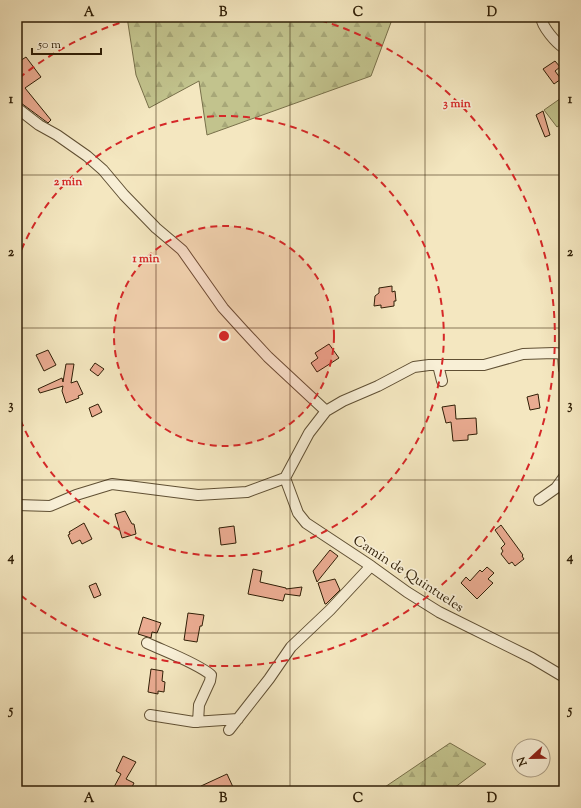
<svg xmlns="http://www.w3.org/2000/svg" width="581" height="808" font-family="'Sorts Mill Goudy',serif">
<style>
.forest{fill:url(#forest-firs);stroke:#78704a}
.green{fill:#c2c38d;stroke:#78704a}
.building{fill:#eaab91;stroke:#2f1e06}
.lines{fill:none;stroke-linecap:round;stroke-linejoin:round}
.minor-casing{stroke:#605034;stroke-width:12}
.minor{stroke:#f8efd6;stroke-width:10}
.grid{fill:none;stroke:#2f1e06;stroke-width:1;stroke-opacity:0.55}
.ring{fill:none;stroke:#d62828;stroke-width:2;stroke-dasharray:7 5}
.labels{text-anchor:middle;stroke-width:3.5;stroke-linejoin:round;paint-order:stroke}
.street-label{font-size:14px;fill:#2f1e06;stroke:#f8efd6}
.centre{fill:#d62828;stroke:#f8efd6;stroke-width:2}
.ring-label{font-size:12px;text-anchor:middle;font-weight:bold;fill:#d62828;stroke:#f8efd6;stroke-width:3.5;stroke-linejoin:round;paint-order:stroke}
.neatline{fill:none;stroke:#2f1e06;stroke-width:1.5}
.grid-label{font-size:13px;text-anchor:middle;font-weight:bold;fill:#2f1e06}
</style>
<defs>
<pattern id="forest-firs" width="22" height="20" patternUnits="userSpaceOnUse"><rect width="22" height="20" fill="#c2c38d"/><path d="M5 1l3.5 6h-7zM16 11l3.5 6h-7z" fill="#a7a778"/></pattern>
</defs>
<rect width="100%" height="100%" fill="#f4e7c0"/>
<filter id="stains"><feTurbulence type="fractalNoise" baseFrequency=".005" numOctaves="4"/><feColorMatrix values="0 0 0 0 .2 0 0 0 0 .09 0 0 0 0 .02 0 0 0 .5 -.17"/></filter>
<radialGradient id="worn" r=".72"><stop offset=".6" stop-color="#630" stop-opacity="0"/><stop offset="1" stop-color="#630" stop-opacity=".3"/></radialGradient>
<!-- forest -->
<path class="forest" d="M127 17H393L371 76 207 135 199 81 149 108 136 75Z
M450 743 486 764 450 791H379Z"/>
<!-- green -->
<path class="green" d="M564 96V122L557 127 544 110Z"/>
<!-- building -->
<path class="building" d="M26 57 41 77 25 88 51 120 48 123 21 103 17 102V63Z
M555 61 560 67 555 71 561 79 554 84 543 69Z
M543 111 550 135 545 137 536 115Z
M392 286V292L395 291 396 301H394V306L381 308V305L374 306 375 296 379 293V288Z
M329 344 339 358 317 372 311 363 318 358 315 353Z
M48 350 56 365 44 371 36 355Z
M95 363 104 369 98 376 90 370Z
M66 364H74L71 383 77 381 83 394 78 396 79 398 66 403 62 391 63 386 40 393 38 389 62 378 63 382Z
M538 394 540 408 530 410 527 397Z
M98 404 102 412 92 417 89 408Z
M455 405 456 419 476 418 477 434 468 435V440L453 441 451 422 446 423 442 407Z
M125 511 132 524H134L136 534 122 538 115 514Z
M84 523 92 539 82 544 80 540 72 544 68 535 70 534 69 532Z
M501 525 523 555 522 556 524 559 515 566 512 562 509 564 501 554 503 551 501 548 505 544 495 530Z
M234 526 236 543 221 545 219 528Z
M330 550 338 556 317 582 313 571Z
M487 567 494 573 488 579 493 583 477 599 461 583 466 577 470 581 480 570 482 572Z
M253 569 262 571 260 582 286 588V589L302 587 300 596 285 594 283 601 248 594Z
M335 579 340 590 326 604H325L318 583Z
M96 583 101 595 94 598 89 586Z
M188 613 204 615 202 626H200L197 642 184 640Z
M143 617 161 623 157 633 152 632 151 638 138 634Z
M151 669 163 671 162 681 165 682 164 692 158 691V694L148 692Z
M123 756 136 762 126 779 134 783 130 791 121 788 120 790 114 787 121 774 116 771Z
M227 774 233 787 224 791H203L201 786Z"/>
<g class="lines">
<!-- minor casing -->
<g class="minor-casing">
<path id="minor" d="M541 17C542 27 556 43 564 48
M17 108 39 125 57 135 87 156 103 170 124 195 156 228 182 250 223 308 242 329 268 357 326 411
M563 354 564 369
M438 365 442 381
M285 478 298 513 306 523 371 566 407 592 439 612 532 658 564 677
M539 500 556 488 564 477
M17 505 50 506 76 495 112 484 198 495 247 492 285 478 309 433 326 411 343 401 378 386 414 367 429 365H484L523 354 554 353 564 354
M147 643C164 651 197 663 211 675L210 681 199 705 198 722
M150 715 194 722 238 719
M229 730 269 679 291 647 330 610 371 566"/>
</g>
<!-- minor -->
<use href="#minor" class="minor"/>
</g>
<!-- grid -->
<path class="grid" d="M156 17V791M290 17V791M425 17V791M17 175H564M17 328H564M17 480H564M17 633H564"/>
<!-- distance rings -->
<circle cx="224" cy="336" r="110" fill="#d62828" fill-opacity=".12"/>
<g class="ring">
<circle cx="224" cy="336" r="110"/>
<path d="M17 261A220 220 0 1 1 17 411"/>
<path d="M19 78A330 330 0 0 1 139 17M309 17A330 330 0 1 1 19 594"/>
</g>
<g class="labels">
<!-- street labels -->
<g class="street-label">
<text transform="translate(409 573) rotate(33)" y="5">Camín de Quintueles</text>
</g>
</g>
<circle cx="224" cy="336" r="6" class="centre"/>
<g class="ring-label">
<text x="457" y="107">3 min</text>
<text x="68" y="185">2 min</text>
<text x="146" y="262">1 min</text>
</g>
<!-- margin -->
<rect width="581" height="808" fill="none" stroke="#f4e7c0" stroke-width="44"/>
<!-- north arrow -->
<g transform="translate(531 758) rotate(248)"><circle r="19" fill="#f8efd6" stroke="#a89b83"/>
<path d="M0-3L7 15L0 10L-7 15Z" fill="#8f2418"/>
<text y="-6" font-size="11" font-weight="bold" text-anchor="middle" fill="#2f1e06">N</text>
</g>
<!-- scale -->
<path d="M32 48v6h69v-6" fill="none" stroke="#2f1e06" stroke-width="2"/>
<text x="38" y="48" font-size="12" fill="#2f1e06" stroke="#f8efd6" stroke-width="3" paint-order="stroke">50 m</text>
<rect x="22" y="22" width="537" height="764" class="neatline"/>
<g class="grid-label">
<text x="89" y="16">A</text>
<text x="223" y="16">B</text>
<text x="358" y="16">C</text>
<text x="492" y="16">D</text>
<text x="11" y="103">1</text>
<text x="570" y="103">1</text>
<text x="11" y="256">2</text>
<text x="570" y="256">2</text>
<text x="11" y="409">3</text>
<text x="570" y="409">3</text>
<text x="11" y="561">4</text>
<text x="570" y="561">4</text>
<text x="11" y="714">5</text>
<text x="570" y="714">5</text>
<text x="89" y="802">A</text>
<text x="223" y="802">B</text>
<text x="358" y="802">C</text>
<text x="492" y="802">D</text>
</g>
<rect width="100%" height="100%" filter="url(#stains)"/>
<rect width="100%" height="100%" fill="url(#worn)"/>
</svg>
